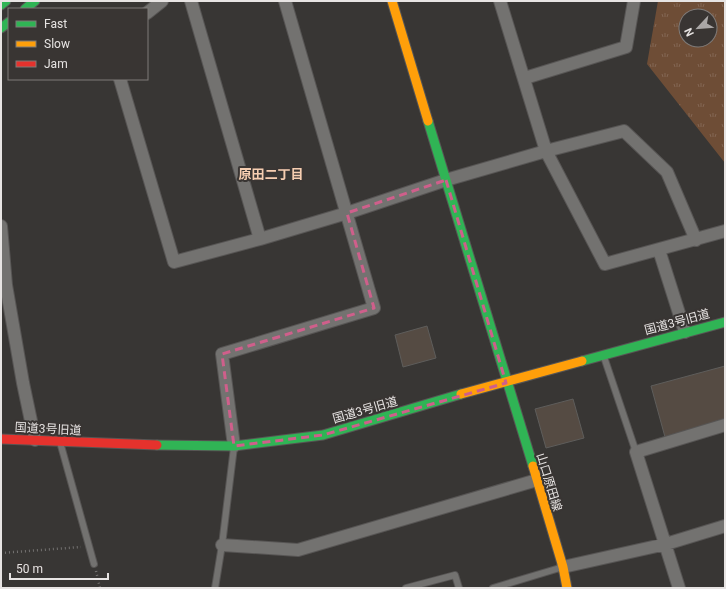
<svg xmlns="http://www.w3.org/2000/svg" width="726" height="589" font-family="Roboto,'Noto Sans JP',sans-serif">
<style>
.grass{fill:url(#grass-tufts);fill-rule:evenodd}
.building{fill:#554b43;stroke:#5e5d5b}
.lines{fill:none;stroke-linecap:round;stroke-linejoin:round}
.lane-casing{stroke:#575554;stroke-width:8}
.street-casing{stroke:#575554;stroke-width:14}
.fast-casing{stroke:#575554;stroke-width:11}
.slow-casing{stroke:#575554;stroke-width:11}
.jam-casing{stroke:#575554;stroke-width:11}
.path{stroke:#747271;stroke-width:2.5;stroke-dasharray:1 3;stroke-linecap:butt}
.lane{stroke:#737270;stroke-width:6}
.street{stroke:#737270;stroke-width:12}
.fast{stroke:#30b455;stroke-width:9}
.slow{stroke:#ff9f0a;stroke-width:9}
.jam{stroke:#e5322d;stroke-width:9}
.marked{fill:none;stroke:#cf5f8b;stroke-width:3;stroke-dasharray:8 5;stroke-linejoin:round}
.labels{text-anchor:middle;stroke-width:4;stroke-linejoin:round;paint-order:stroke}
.street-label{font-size:12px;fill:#e7e4e3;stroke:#393533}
.neighbourhood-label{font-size:13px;font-weight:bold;fill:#f6ceb1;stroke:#393533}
</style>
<defs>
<pattern id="grass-tufts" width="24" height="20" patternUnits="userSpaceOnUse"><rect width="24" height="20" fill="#6e4d36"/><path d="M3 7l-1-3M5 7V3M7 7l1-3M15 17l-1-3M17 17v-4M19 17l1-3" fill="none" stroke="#836653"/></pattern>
</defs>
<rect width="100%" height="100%" fill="#383634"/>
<!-- grass -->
<path class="grass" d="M658 1H725V163L647 64ZM686 16H710V40H686Z"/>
<!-- building -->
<path class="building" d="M427 326 436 358 403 367 395 335Z
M725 366V421L665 437 651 386Z
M573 399 584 438 546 448 535 409Z"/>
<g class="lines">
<!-- lane casing -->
<g class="lane-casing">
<path id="lane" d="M604 357 636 452
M60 442 94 564
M215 588 222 545 234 447
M406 588 455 575 459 588
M493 588 563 567"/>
</g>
<!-- street casing -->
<g class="street-casing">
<path id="street" d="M191 1 260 239
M500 1 546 151 605 264 725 231
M147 13 162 1
M525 78 626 47 634 1
M120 79 174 262 260 239 347 213 446 180 546 151 624 131 667 172 696 240
M1 226 6 285 23 383 35 440
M659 250 685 332
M234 446 222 354 374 308 285 1
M222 545 298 550 537 480
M563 567 666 544 725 526
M679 588 636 452 725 425"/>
</g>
<!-- fast casing -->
<g class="fast-casing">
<path id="fast" d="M1 5 6 1
M25 9 35 1
M1 28 9 22
M428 121 533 466
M582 361 725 322
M157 445 234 446 323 435 461 394"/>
</g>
<!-- slow casing -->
<g class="slow-casing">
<path id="slow" d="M392 1 428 121
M461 394 582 361
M533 466 563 567 567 588"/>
</g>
<!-- jam casing -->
<g class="jam-casing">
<path id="jam" d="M1 439 157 445"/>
</g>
<!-- path -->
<path class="path" d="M1 553 81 547
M96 571 100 588"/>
<!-- lane -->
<use href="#lane" class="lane"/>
<!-- street -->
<use href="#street" class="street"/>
<!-- fast -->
<use href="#fast" class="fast"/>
<!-- slow -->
<use href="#slow" class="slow"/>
<!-- jam -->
<use href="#jam" class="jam"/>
</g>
<!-- marked area -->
<path class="marked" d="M446 180 506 383 323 435 234 446 222 354 374 308 347 213Z"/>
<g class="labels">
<!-- street labels -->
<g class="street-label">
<text transform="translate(677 322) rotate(-15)" y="4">国道3号旧道</text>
<text transform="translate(365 410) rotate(-16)" y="4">国道3号旧道</text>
<text transform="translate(48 429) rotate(3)" y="4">国道3号旧道</text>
<text transform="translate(549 482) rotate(73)" y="4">山口原田線</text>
</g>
<!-- neighbourhood labels -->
<g class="neighbourhood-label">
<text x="271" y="179">原田二丁目</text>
</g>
</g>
<!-- border -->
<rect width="726" height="589" fill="none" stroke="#e7e4e3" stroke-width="4"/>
<!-- legend -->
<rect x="8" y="8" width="140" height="72" fill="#393533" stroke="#7f7b79"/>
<rect x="16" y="21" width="20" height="6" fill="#30b455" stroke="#7f7b79"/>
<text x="44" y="28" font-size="12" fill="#e7e4e3">Fast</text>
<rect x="16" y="41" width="20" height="6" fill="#ff9f0a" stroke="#7f7b79"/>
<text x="44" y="48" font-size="12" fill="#e7e4e3">Slow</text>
<rect x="16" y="61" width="20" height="6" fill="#e5322d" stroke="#7f7b79"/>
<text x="44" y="68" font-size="12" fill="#e7e4e3">Jam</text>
<!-- north arrow -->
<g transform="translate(698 28) rotate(244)"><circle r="19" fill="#393533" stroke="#7f7b79"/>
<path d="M0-3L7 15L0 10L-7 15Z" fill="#aaa7a6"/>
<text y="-6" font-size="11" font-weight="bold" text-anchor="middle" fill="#e7e4e3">N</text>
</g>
<!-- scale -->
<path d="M10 573v6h98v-6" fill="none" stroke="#e7e4e3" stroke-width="2"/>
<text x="16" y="573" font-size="12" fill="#e7e4e3" stroke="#393533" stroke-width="3" paint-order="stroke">50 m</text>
</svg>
